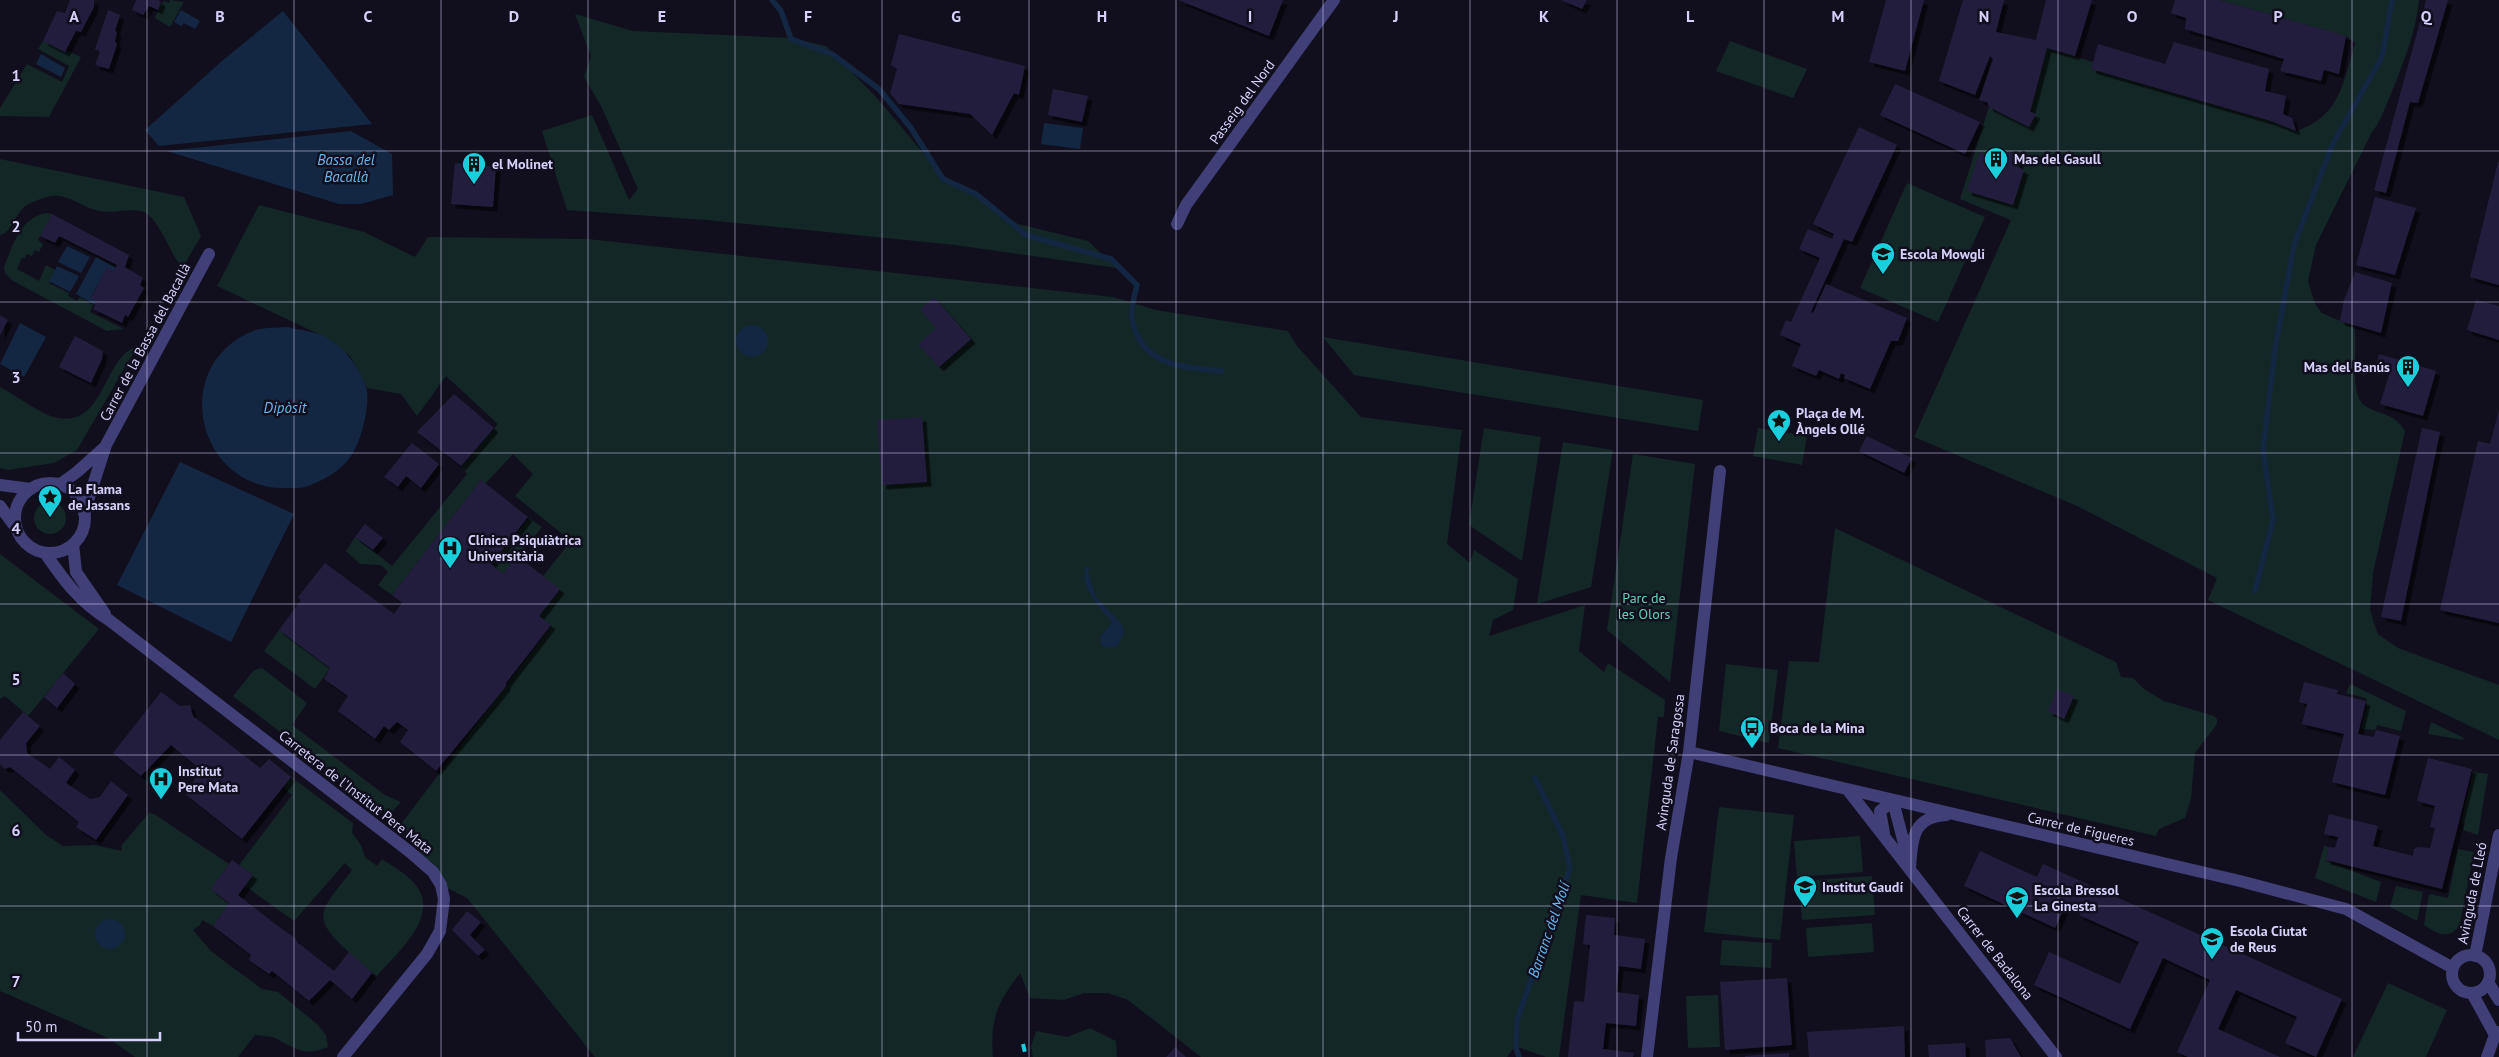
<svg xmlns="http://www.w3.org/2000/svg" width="2499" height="1057" font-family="'PT Sans',sans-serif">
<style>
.green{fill:#132726}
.water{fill:#142742}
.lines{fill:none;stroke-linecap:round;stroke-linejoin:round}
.stream{stroke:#142742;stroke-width:5.5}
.building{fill:#231d3d;filter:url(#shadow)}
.minor{stroke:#403f78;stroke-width:12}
.rail{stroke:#1acedc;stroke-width:4;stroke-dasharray:8 6;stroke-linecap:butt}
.grid{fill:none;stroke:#d5d1fa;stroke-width:1;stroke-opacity:0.55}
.labels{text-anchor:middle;stroke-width:5;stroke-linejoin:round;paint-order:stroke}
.street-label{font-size:14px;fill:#d5d1fa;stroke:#110f1e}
.poi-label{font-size:14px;font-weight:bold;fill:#d5d1fa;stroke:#110f1e;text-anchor:start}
.park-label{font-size:14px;fill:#66d0b3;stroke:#110f1e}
.water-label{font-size:15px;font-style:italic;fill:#6bb5ed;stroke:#110f1e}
.grid-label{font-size:16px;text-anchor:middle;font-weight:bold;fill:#d5d1fa;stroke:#110f1e;stroke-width:5;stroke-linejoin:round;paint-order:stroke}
</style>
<defs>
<filter id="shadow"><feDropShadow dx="4.5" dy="4.5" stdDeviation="0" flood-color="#0009"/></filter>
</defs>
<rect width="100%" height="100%" fill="#110f1e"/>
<!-- green -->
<path class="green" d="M170 0 184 2 170 27 155 18 160 4H162L164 1 169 3Z
M2219 0H2419C2416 33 2403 63 2391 94 2385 107 2381 121 2372 132L2316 245 2308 281 2315 304 2322 313 2354 327C2359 346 2347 397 2367 407 2382 415 2395 414 2405 431L2373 573 2370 610 2374 623 2378 634 2398 648 2499 685V740L2208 600 2217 578 2077 506 1914 437 2011 220 1960 199 1989 107 2036 114 2030 112 2047 48 2093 62 2091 69 2271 121 2297 131C2341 115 2343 82 2355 43L2346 36Z
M575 14 633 31 792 38 826 46 876 97 941 174 1018 224 1088 241 1117 268 955 245 706 220 567 210 542 131 592 115 629 200 638 189 601 106 584 77 591 56Z
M43 41 81 57 49 117 0 116V108L27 64 62 82 69 66 38 49Z
M1730 41 1807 69 1793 98 1716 71Z
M0 159 184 197 201 236 183 267C173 262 161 220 144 212 133 207 113 214 99 211 84 208 68 194 52 196 45 197 34 201 27 205 15 212 13 232 0 235Z
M1907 183 1985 217 1938 322 1860 288Z
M259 205 364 232 415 257 428 237 588 239 1113 297 1156 310 1288 331 1297 346 1361 417 1462 430 1447 544 1470 563 1474 550 1518 579 1513 610 1493 620 1489 636 1585 605 1579 651 1604 672 1608 663 1665 700 1664 717H1658L1637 903 1581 895 1559 1057H1546L1515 1046 1507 1057H1201L1128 1000 1108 993H1084L1064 1000 1030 998 1020 973C997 1004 990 1018 993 1057H595L467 898 441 885 401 824 551 626 539 616 543 576 571 541 515 496 533 474 513 454 485 484 481 480 392 595 378 585 388 572 381 565 360 564 346 551 355 537 392 566 467 474 461 466 498 424 446 376 417 416 401 394 367 388 350 356 323 336 217 286Z
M47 213 52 214 38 240 43 244 39 252 35 250 32 256 27 254 25 258H22L17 269 39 281 46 265 55 270 49 283 69 293 68 296 77 301 80 297 93 305 90 312 124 329 107 331 13 281 5 273 4 267C13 244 21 217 47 213Z
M1323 337 1703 400 1698 431 1354 375Z
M138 345 77 450 54 463 8 470 0 468V387C16 395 41 415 58 418 96 425 102 381 120 359 125 352 131 349 138 345Z
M1484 428 1541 437 1522 561 1469 525Z
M1758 428 1807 436 1802 465 1753 456Z
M1563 442 1613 450 1591 587 1537 604Z
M1633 454 1695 464 1670 682 1607 630Z
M34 518a16 16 0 1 1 32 0a16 16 0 1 1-32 0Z
M529 518 542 527 503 574 491 564Z
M1835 528 2116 662 2121 677 2133 678 2144 689 2164 701 2214 716 2217 719V724L2195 753 2191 799 2185 818 2159 829 2156 836 1778 748 1789 661 1819 662Z
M0 554 99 629 28 716 5 696 0 699Z
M279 630 330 668 315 689 264 651Z
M1726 664 1778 670 1769 743 1719 731Z
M262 668 307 703 292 725 385 795 401 802 389 815 233 696 254 670Z
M2350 684 2406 711 2401 731 2377 725 2376 730 2361 729 2367 707 2366 698 2346 693Z
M2431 722 2462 737 2464 740 2428 734Z
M2473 772 2488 774 2478 835 2463 830 2465 823H2461Z
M291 777 353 823 352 833 361 845 365 857 377 866 382 859C392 866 405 873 413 882 444 914 397 952 377 976 367 971 359 961 350 953 308 916 321 911 352 870L345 863 294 921 245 886 253 875 239 865 292 795 283 787Z
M0 790 46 835 63 846 95 845 122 851 121 846 149 813 154 814 229 864 211 889 229 903 213 926 202 920 200 925 193 930 211 951 228 964 262 989 278 992 317 1024 326 1035 328 1047C304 1057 296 1049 275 1038 270 1036 261 1036 255 1035L238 1057H135L108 1038 0 991Z
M1719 807 1794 815 1780 940 1704 932Z
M1860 836 1863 872 1797 877 1794 841Z
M2324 846 2329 847 2326 861 2381 882 2376 902 2315 878Z
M2458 849 2474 852 2460 923C2452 941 2437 934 2424 925L2429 894 2448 898Z
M1872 876 1875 915 1802 920 1799 881Z
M2396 886 2423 892 2417 921 2390 907Z
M1872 923 1874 952 1808 957 1806 928Z
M1722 940 1772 943 1771 968 1720 965Z
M2388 983 2447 1010 2426 1057H2353Z
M1718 995 1720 1047 1688 1048 1686 996Z
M1090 1028 1116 1041 1117 1057H1033L1031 1047 1036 1031 1067 1037Z"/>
<!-- water -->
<path class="water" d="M181 10 200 21 195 29 184 23 181 26 174 22Z
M283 11 372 124 159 146 145 130 222 61Z
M41 54 65 68 61 77 36 64Z
M1044 123 1083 128 1080 149 1041 144Z
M351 131 392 154 393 195 361 204H339L167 151Z
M67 246 90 257 81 273 58 262Z
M96 257 116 268 114 271 107 268 91 297 97 302 95 305 76 294Z
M57 266 79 276 70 292 49 281Z
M20 323 46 337 24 377 0 364Z
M736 341a16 16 0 1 1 32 0a16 16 0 1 1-32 0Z
M287 327C298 330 313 331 324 336 343 346 359 366 366 387 371 401 362 436 355 449 347 466 330 477 313 484 303 489 294 488 283 488 196 487 169 365 253 331 262 327 277 328 287 327Z
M180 462 294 514 231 642 117 585Z
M1086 566 1090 568 1088 572 1096 597 1121 623 1124 632 1118 646 1107 648 1101 645 1100 637 1112 622C1100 608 1078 586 1086 566Z
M95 934a15 15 0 1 1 30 0a15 15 0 1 1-30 0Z"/>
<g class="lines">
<!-- stream -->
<path class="stream" d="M772 0 781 11 791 39 832 54 879 89 911 128 943 179 976 194 1026 235 1111 259 1137 285C1135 294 1130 309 1132 319 1141 366 1182 367 1222 371
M2255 591 2273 520 2263 450 2275 349 2294 245 2333 143 2382 57 2392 0
M1519 1057 1516 1048 1517 1020 1570 869 1563 836 1535 778"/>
</g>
<!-- building -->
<path class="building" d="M70 0H94V7L81 32 76 31 65 52 43 41 57 11 65 13Z
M136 0H158L161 2 158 10 149 6 143 15 132 10Z
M1178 0H1283L1269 36Z
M1561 0H1587L1582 9Z
M1886 0H1924L1905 71 1869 62Z
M1963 0H2004L1996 32 2036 40 2046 0H2092L2075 56 2047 48 2030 112 2036 114 2029 127 1989 107 1987 102 1979 100 1993 59 1990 56 1975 95 1939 81Z
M2175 0H2219L2346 36 2339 74 2324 70 2321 81 2280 71 2284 59 2185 29 2186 18 2171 13Z
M2426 0H2448L2418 103 2410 102 2386 193 2374 190Z
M108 10 120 15 115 31 117 32 115 41 117 44 109 69 95 65 100 52 95 49Z
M899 34 1025 66 1019 95 1014 93 992 135 970 114 899 104 890 93 897 69 891 65Z
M2174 42 2269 69 2265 91 2286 96 2283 114 2292 118 2296 131 2271 121 2091 69 2098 44 2165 64Z
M1895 84 1980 122 1965 154 1880 115Z
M1053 89 1088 96 1082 122 1048 115Z
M1859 127 1897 145 1852 242 1844 239 1811 312 1813 313 1826 284 1907 318 1898 341H1891L1870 389 1844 378 1845 375 1841 373 1839 379 1819 370 1816 376 1792 366 1801 344 1780 335 1786 320 1791 322 1820 258 1799 249 1808 229 1832 239 1834 234 1813 224Z
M1980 152 2005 162 2009 152 2021 156 2018 167 2024 170 2013 205 1967 191Z
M2498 162H2499V285L2470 277Z
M455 163 496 167 493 207 451 204Z
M2375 197 2416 208 2395 275 2356 265Z
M52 214 129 255 125 267 143 278 140 285 144 288 128 317 125 315 122 323 93 309 97 302 91 298 107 267 114 271 117 265 59 236 55 243 40 236Z
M2355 272 2392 283 2381 333 2340 321 2344 300Z
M934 297 971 339 939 367 918 344 936 328 920 309Z
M2476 300 2499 306V340L2467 330Z
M0 315 8 320 0 335Z
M75 336 103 351 102 359 91 383 59 367Z
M2379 354 2436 371 2423 416 2380 404 2390 372 2376 367Z
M454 394 494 428 461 466 417 432Z
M2499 410V623L2440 610 2478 441 2490 444Z
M922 417 927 482 882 485 877 420Z
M2422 428 2440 432 2401 621 2381 617Z
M1867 436 1912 458 1904 473 1859 451Z
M412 443 439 464 421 488 406 476 398 487 384 477Z
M481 480 528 517 491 564 503 574 517 556 560 589 539 616 551 625 506 683V686L494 701 436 771 400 742 408 730 397 722 389 730 384 726 375 739 338 711 348 696 324 679 330 668 279 630 301 600 298 597 325 563 394 614 402 603 392 595Z
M365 524 383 538 373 550 355 537Z
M63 673 75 684 57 708 44 697Z
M2304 682 2338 690 2337 694 2366 701 2358 734 2374 737 2376 730 2400 736 2385 795 2332 782 2344 734 2302 724 2307 704 2299 702Z
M2057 689 2074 696 2064 719 2048 711Z
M161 692 180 706 190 705 193 716 260 768 269 759 291 777 242 839 185 794 201 770 171 745 141 776 113 753Z
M23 712 40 726 26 743 27 753 50 769 59 757 75 770 66 783 90 799 100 797 111 781 128 795 96 840 76 827 79 822 10 767 5 769 0 764V740Z
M2428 758 2472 769 2442 889 2326 860 2329 847 2335 848 2338 837 2324 834 2329 814 2378 826 2373 846 2413 856 2414 849 2418 847 2430 848 2435 828 2430 827 2435 806 2417 801Z
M1980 851 2037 877 2043 864 2342 999 2316 1057 2285 1043 2297 1017 2236 990 2218 1029 2280 1057H2188L2177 1052 2210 980 2163 958 2130 1029 2034 985 2049 952 2120 984 2139 942 2079 915 2081 911 2066 904 2055 928 1964 886Z
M232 860 253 875 238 895 274 923 296 939 297 942 334 971 349 952 372 973 352 999 330 980 309 1001 272 971 269 974 249 960 251 955 213 926 229 903 211 889Z
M467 911 481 922 470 935 485 950 478 956 452 930Z
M1586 915 1615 918 1614 935 1645 939 1641 969 1619 966 1616 992 1639 995 1636 1026 1606 1023 1603 1049 1634 1053 1633 1057H1568L1574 1001 1584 1002 1590 945 1583 944Z
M1787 978 1792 1045 1725 1050 1720 982Z
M1904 1026 1905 1057H1809L1807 1032Z
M2010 1038 2021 1057H1986L1985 1040Z
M1965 1043 1966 1057H1929L1928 1045Z
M1175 1047 1186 1057H1166Z
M1789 1053V1057H1745V1056Z"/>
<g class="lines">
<!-- minor -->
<path class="minor" d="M1177 224 1186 205 1334 0
M15 518a35 35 0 1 1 70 0a35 35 0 1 1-70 0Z
M0 485 31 489
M59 485 77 472 105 447
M0 506 16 528
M84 513 106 445 209 254
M73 544 76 572 105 614
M45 553C63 579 80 603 109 620L410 852 433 872 441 885 444 899 440 931 427 954 343 1057
M1689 752 2240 881 2346 909 2453 968
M1847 789 2056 1057
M1893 801 1908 859
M1884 833 1880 811 1893 801
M1910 868C1912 840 1912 817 1946 815
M2452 974a19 19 0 1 1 38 0a19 19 0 1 1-38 0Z
M2475 956 2499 835
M2488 982 2499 1000
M2472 993 2495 1035
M1647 1057 1671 858 1689 752 1720 471
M2487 1057 2495 1035 2499 1032"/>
<!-- rail -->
<path class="rail" d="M1023 1044 1026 1057"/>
</g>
<!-- grid -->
<path class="grid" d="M147 0V1057M294 0V1057M441 0V1057M588 0V1057M735 0V1057M882 0V1057M1029 0V1057M1176 0V1057M1323 0V1057M1470 0V1057M1617 0V1057M1764 0V1057M1911 0V1057M2058 0V1057M2205 0V1057M2352 0V1057M0 151H2499M0 302H2499M0 453H2499M0 604H2499M0 755H2499M0 906H2499"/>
<!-- icons -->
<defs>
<g id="building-pin" transform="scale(1.25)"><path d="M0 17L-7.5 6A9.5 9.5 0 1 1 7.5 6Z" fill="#1acedc" stroke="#110f1e"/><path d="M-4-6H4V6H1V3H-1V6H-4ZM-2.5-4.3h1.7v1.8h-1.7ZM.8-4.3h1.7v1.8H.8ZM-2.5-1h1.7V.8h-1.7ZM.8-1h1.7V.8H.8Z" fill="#111"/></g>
<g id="school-pin" transform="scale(1.25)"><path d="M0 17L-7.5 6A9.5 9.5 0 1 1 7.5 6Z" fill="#1acedc" stroke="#110f1e"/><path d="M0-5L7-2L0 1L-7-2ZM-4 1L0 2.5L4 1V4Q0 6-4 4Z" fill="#111"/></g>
<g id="sight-pin" transform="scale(1.25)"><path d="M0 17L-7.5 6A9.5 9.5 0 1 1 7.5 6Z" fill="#1acedc" stroke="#110f1e"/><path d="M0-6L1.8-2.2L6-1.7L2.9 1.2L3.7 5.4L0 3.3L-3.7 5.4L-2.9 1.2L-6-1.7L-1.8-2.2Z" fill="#111"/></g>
<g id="hospital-pin" transform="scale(1.25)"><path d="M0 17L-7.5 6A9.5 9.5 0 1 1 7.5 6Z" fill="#1acedc" stroke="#110f1e"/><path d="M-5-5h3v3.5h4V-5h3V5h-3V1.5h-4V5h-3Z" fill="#111"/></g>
<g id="bus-pin" transform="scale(1.25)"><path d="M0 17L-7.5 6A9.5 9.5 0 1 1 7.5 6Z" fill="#1acedc" stroke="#110f1e"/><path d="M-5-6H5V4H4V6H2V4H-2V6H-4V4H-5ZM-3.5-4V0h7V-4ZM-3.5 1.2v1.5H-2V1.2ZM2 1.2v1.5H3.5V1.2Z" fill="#111"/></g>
</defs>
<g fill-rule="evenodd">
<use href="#building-pin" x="1996" y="159"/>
<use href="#building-pin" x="474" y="164"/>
<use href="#school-pin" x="1883" y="254"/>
<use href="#building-pin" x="2408" y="367"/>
<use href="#sight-pin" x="1779" y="421"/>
<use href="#sight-pin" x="50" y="497"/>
<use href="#hospital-pin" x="450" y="548"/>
<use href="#bus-pin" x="1752" y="728"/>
<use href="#hospital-pin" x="161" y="779"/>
<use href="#school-pin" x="1805" y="887"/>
<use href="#school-pin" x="2017" y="898"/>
<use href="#school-pin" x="2212" y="939"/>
</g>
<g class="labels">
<!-- street labels -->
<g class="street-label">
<text transform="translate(1242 102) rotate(-54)" y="5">Passeig del Nord</text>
<text transform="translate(145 342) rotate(-62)" y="5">Carrer de la Bassa del Bacallà</text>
<text transform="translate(1670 762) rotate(-82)" y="5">Avinguda de Saragossa</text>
<text transform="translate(356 792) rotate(38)" y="5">Carretera de l'Institut Pere Mata</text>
<text transform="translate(2081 829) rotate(13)" y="5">Carrer de Figueres</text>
<text transform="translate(2472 893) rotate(-79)" y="5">Avinguda de Lleó</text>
<text transform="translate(1995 953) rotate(52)" y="5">Carrer de Badalona</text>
</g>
<!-- poi labels -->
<g class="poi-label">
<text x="2014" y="164">Mas del Gasull</text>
<text x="492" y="169">el Molinet</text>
<text x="1900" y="259">Escola Mowgli</text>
<text x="2390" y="372" text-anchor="end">Mas del Banús</text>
<text x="1796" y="418">Plaça de M.<tspan x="1796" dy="16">Àngels Ollé</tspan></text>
<text x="68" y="494">La Flama<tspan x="68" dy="16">de Jassans</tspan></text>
<text x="468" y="545">Clínica Psiquiàtrica<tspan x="468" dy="16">Universitària</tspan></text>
<text x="1770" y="733">Boca de la Mina</text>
<text x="178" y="776">Institut<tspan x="178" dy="16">Pere Mata</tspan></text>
<text x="1822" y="892">Institut Gaudí</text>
<text x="2034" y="895">Escola Bressol<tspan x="2034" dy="16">La Ginesta</tspan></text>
<text x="2230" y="936">Escola Ciutat<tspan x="2230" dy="16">de Reus</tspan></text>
</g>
<!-- park labels -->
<g class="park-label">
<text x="1644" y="603">Parc de<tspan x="1644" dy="16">les Olors</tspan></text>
</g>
<!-- water labels -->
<g class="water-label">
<text x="346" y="165">Bassa del<tspan x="346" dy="17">Bacallà</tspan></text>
<text x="285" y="413">Dipòsit</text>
<text transform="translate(1549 930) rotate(-71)" y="5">Barranc del Molí</text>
</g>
</g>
<g class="grid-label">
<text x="74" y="22">A</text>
<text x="220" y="22">B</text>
<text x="368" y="22">C</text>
<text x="514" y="22">D</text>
<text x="662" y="22">E</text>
<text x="808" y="22">F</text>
<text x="956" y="22">G</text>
<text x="1102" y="22">H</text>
<text x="1250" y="22">I</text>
<text x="1396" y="22">J</text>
<text x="1544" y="22">K</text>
<text x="1690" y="22">L</text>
<text x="1838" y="22">M</text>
<text x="1984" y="22">N</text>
<text x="2132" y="22">O</text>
<text x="2278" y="22">P</text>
<text x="2426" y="22">Q</text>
<text x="16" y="81">1</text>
<text x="16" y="232">2</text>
<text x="16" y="383">3</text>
<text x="16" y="534">4</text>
<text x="16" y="685">5</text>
<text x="16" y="836">6</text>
<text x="16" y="987">7</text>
</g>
<!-- scale -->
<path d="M18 1032v8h142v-8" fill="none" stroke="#d5d1fa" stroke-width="2.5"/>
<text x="25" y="1032" font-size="15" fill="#d5d1fa" stroke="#110f1e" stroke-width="4" paint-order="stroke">50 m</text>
</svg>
